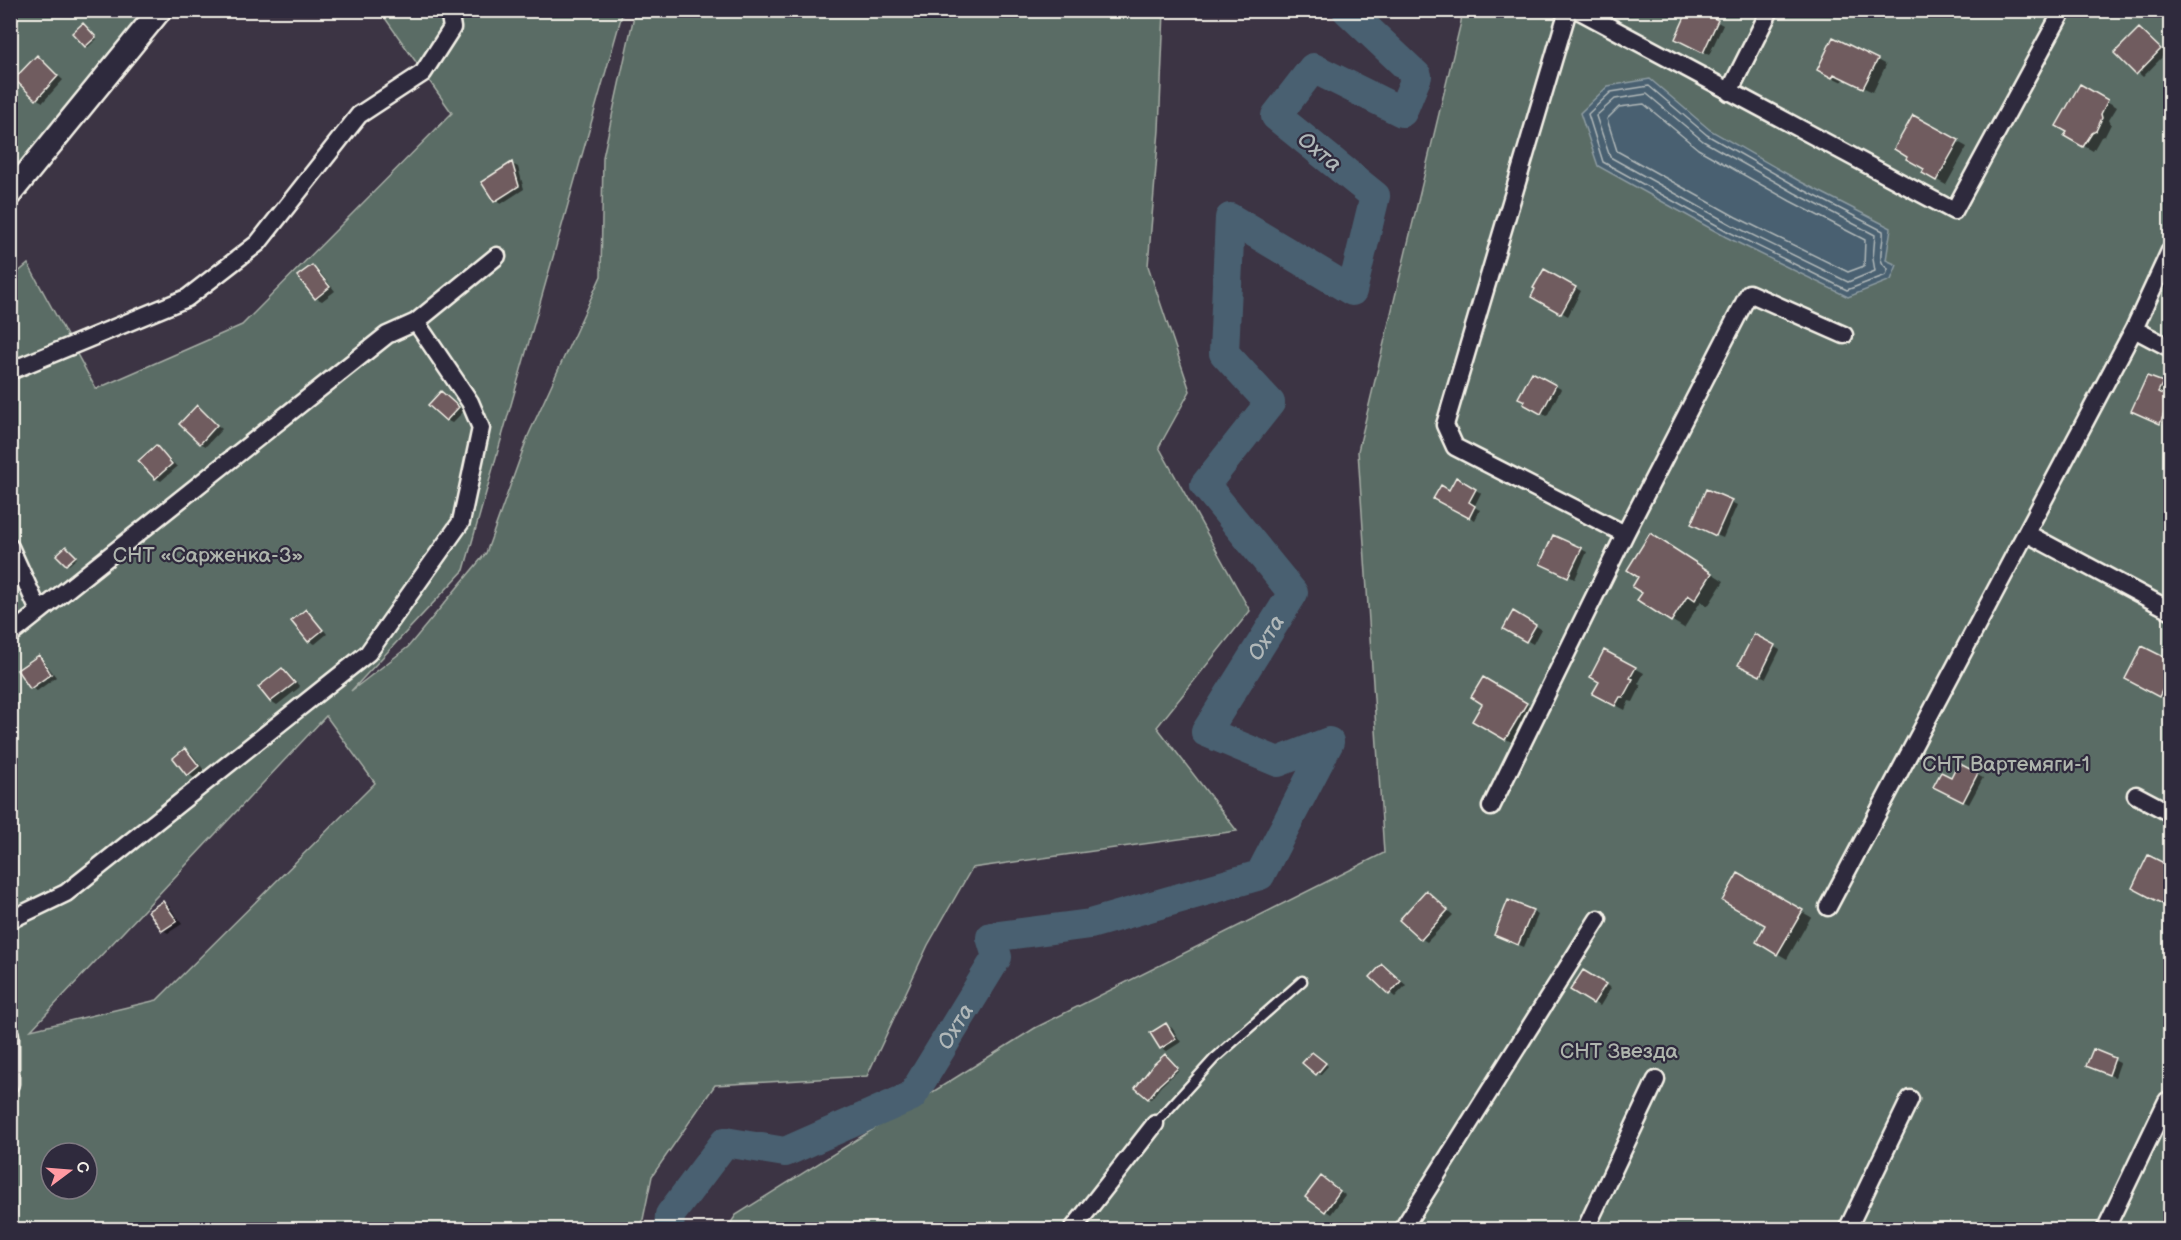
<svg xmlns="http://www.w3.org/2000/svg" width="2181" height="1240" font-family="'Balsamiq Sans',sans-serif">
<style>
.green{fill:#5a6c65;stroke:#a7aea6;stroke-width:1.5;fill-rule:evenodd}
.water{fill:#496171;stroke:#8d9ba1;stroke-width:1.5}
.shadow{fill:#0007}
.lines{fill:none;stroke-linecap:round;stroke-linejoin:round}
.shore{stroke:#b0b7b8;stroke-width:1.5}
.river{stroke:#496171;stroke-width:30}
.building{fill:#705b5e;stroke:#f4f1e8;stroke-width:1.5}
.lane-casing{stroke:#f4f1e8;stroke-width:13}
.street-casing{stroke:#f4f1e8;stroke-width:21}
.secondary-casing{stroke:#f4f1e8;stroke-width:27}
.lane{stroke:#2f2a3d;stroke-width:8}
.street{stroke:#2f2a3d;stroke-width:16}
.secondary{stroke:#2f2a3d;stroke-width:22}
.labels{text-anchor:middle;stroke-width:4.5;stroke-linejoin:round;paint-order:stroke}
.park-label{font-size:21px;fill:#afb5ad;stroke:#2f2a3d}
.water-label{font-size:22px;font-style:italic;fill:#b0b7b8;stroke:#2f2a3d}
</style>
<rect width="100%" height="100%" fill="#3c3444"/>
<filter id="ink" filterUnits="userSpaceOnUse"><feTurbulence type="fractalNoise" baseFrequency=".0167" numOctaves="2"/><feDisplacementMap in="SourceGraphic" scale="12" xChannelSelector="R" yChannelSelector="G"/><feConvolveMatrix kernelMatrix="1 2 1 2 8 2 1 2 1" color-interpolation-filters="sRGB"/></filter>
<g filter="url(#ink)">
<!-- green -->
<path class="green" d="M11 11H147L11 182Z
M380 11H623L464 570 351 691 408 647 486 553 528 436 601 276 603 157 635 11H1164L1159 130 1148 266 1190 391 1159 447 1250 611 1157 727 1237 831 972 868 928 945 867 1076 715 1085 652 1176 641 1229H11L10 279 28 264 96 389 242 325 452 113ZM326 716 375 783 157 1000 31 1030ZM51 1153H87V1189H51Z
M1462 11H2170V1229L726 1230 736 1215 1035 1028 1384 853 1358 451 1461 22Z"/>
<!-- water -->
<path class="water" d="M1650 79 1710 130 1801 182 1891 228 1886 260 1897 265 1891 280 1848 297 1726 237 1598 166 1580 113 1608 86Z"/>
<!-- shadow -->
<path class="shadow" d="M1695 10 1723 25 1709 55 1682 42Z
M85 26 97 39 88 47 86 46Z
M2139 29 2166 53 2143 77 2116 53Z
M37 57 63 80 43 102 37 99Z
M1877 60 1886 65 1873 92 1843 78 1842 82 1828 75Z
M2080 86 2117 107 2109 120 2111 124 2105 136 2101 137 2093 151 2066 136Z
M1913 117 1967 147 1946 185 1924 173 1926 169Z
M512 164 518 167 524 189 501 204 495 201Z
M312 266 318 270 335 291 322 301 316 298Z
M1545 271 1581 291 1568 316 1533 296Z
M1532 374 1561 389 1547 416 1525 404Z
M2162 384 2168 387 2163 396 2170 400V417L2167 426 2139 414Z
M441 393 464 411 452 423 446 420Z
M197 407 222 429 206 446 200 443Z
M156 447 162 451 177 467 161 481 155 478Z
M1457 479 1481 493 1474 507 1480 510 1475 520 1435 498 1450 492Z
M1707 490 1737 505 1723 538 1698 527Z
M1663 542 1724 581 1708 606 1701 601 1684 628 1671 620Z
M69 549 77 558 69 565 59 555Z
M1581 549 1587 552 1575 579 1547 567Z
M306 611 312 615 327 634 315 644 309 641Z
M1513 613 1541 629 1533 644 1505 628Z
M1755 636 1780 650 1766 678 1740 665Z
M2143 648 2170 662 2169 701 2136 684Z
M39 657 44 661 56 677 37 691 31 688Z
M1635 668 1644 673 1638 684 1641 686 1633 702 1629 701 1625 710 1594 693Z
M283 669 288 673 300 687 277 705 271 701 260 687Z
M1483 679 1535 709 1515 744 1474 721 1484 703Z
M185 750 191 753 204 770 194 778 188 774Z
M1958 765 1983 778 1969 804 1941 790 1951 779Z
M10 783 16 790 10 795Z
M2149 857 2170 868V907L2143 893Z
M1739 875 1811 917 1787 959 1758 942 1767 925Z
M1432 896 1453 915 1427 942 1422 939Z
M163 902 169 906 182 924 168 933 163 930Z
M1532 911 1538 915 1524 947 1502 937Z
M1382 966 1406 985 1395 997 1390 993Z
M1583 972 1611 988 1600 1006 1572 990Z
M1166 1024 1172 1028 1181 1042 1167 1051 1161 1048Z
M2094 1051 2120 1063 2115 1077 2094 1069Z
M1315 1055 1328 1066 1320 1075 1304 1063Z
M1168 1057 1179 1070 1161 1086 1151 1099 1149 1098Z
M1327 1181 1345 1195 1331 1214 1326 1211Z"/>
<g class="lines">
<!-- shore -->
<path class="shore" d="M1649 86 1707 135 1798 187 1883 231C1885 244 1874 260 1888 269L1886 275 1847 290 1729 232 1603 162 1588 114 1611 92Z
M1647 94 1703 141 1795 193 1875 235 1873 259 1875 271 1848 282 1732 225 1610 157 1596 116 1615 99Z
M1644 104 1698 149 1790 201 1865 240 1864 266 1848 272 1736 217 1617 151 1607 119 1619 107Z"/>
<!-- river -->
<path class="river" id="s1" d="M669 1230 670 1215 725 1142 785 1152 912 1096 997 957 991 937 1090 924 1260 875 1329 742 1278 762 1206 732 1293 593 1205 485 1270 403 1224 353 1230 218 1352 291 1375 196 1276 116 1313 68 1402 112 1417 76 1347 10"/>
</g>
<!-- building -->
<path class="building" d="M1688 10H1698L1718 20 1703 53 1675 39Z
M83 23 96 37 85 47 72 33Z
M2139 28 2161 49 2136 75 2114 53Z
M1833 37 1878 59 1863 88 1834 74 1832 78 1817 70Z
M37 55 58 76 36 100 14 79Z
M2080 84 2108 100 2101 114 2102 118 2096 131 2092 133 2083 147 2064 136 2067 132 2056 126Z
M1913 115 1959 140 1936 181 1922 173 1924 169 1906 159 1907 157 1894 149Z
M512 162 519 186 494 202 481 182Z
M312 265 330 287 315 299 297 276Z
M1544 269 1576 287 1561 314 1531 297 1535 289 1533 288Z
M1532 372 1556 385 1541 414 1523 404 1525 401 1518 398Z
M2147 376 2163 382 2158 392 2170 398 2160 424 2131 411Z
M441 391 459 407 446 421 428 405Z
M197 405 217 425 200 444 179 424Z
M156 445 172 464 155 479 138 461Z
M1456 477 1476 489 1469 502 1475 506 1469 518 1433 499 1441 485 1449 490Z
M1706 489 1732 500 1716 536 1691 524Z
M1650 533 1712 573 1695 600 1688 595 1671 622 1637 600 1642 593 1632 587 1638 577 1627 570Z
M1553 535 1582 548 1568 577 1540 564Z
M66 546 76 556 66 565 56 555Z
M306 609 323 630 308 642 291 621Z
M1513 611 1536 625 1526 642 1503 629Z
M1754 634 1775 645 1760 676 1738 665Z
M2142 646 2170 660V674L2159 697 2125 679Z
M1604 650 1636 667 1630 678 1633 679 1623 697H1620L1615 706 1592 694 1599 682 1590 677Z
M39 655 51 674 30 689 17 670Z
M282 668 295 683 270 702 258 687Z
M1483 677 1527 703 1505 740 1472 721 1482 704 1471 697Z
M185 748 199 766 187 776 173 758Z
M1958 763 1978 773 1963 802 1933 787 1941 772 1951 777Z
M2148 855 2170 866V908L2132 888Z
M1738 873 1803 910 1777 955 1756 942 1765 925 1722 901Z
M1426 890 1448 910 1421 940 1399 920Z
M1508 900 1533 910 1518 945 1494 935Z
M163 901 177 921 162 931 148 911Z
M1382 964 1401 981 1389 995 1370 977Z
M1583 970 1606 984 1593 1004 1570 990Z
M1166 1023 1176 1039 1160 1049 1150 1033Z
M2093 1049 2115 1058 2109 1075 2086 1066Z
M1312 1052 1326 1063 1316 1075 1302 1063Z
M1165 1054 1178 1068 1159 1085 1148 1099 1135 1088 1153 1065Z
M1321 1176 1340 1191 1325 1212 1305 1197Z"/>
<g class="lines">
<!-- lane casing -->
<g class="lane-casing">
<path id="lane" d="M1155 1124 1214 1059 1302 981"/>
</g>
<!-- street casing -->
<g class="street-casing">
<path id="street" d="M1568 10 1445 425 1455 447 1625 534
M1578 10 1954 211 2063 10
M1729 92 1770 10
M2134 329 2170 348
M10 371 187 298 258 243 359 115 423 73 452 28 449 10
M2026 533 2170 610
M10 547 39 611
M10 635 387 335 416 322 497 256
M2136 795 2170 813
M1491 807 1625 534 1749 293 1844 335
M1828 907 2134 329 2170 251
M10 920 66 893 368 653 461 522 481 428 470 402 416 322
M10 1035V1084
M1072 1230 1155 1124
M1402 1230 1598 919
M1585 1230 1656 1080
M1847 1230 1910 1099
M2105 1230 2167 1101 2170 1103"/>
</g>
<!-- secondary casing -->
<g class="secondary-casing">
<path id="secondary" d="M10 194 160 10"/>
</g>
<!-- lane -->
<use href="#lane" class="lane"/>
<!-- street -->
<use href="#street" class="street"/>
<!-- secondary -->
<use href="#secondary" class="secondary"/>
</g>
</g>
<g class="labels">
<!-- park labels -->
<g class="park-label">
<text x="208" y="562">СНТ «Сарженка-3»</text>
<text x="2006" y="771">СНТ Вартемяги-1</text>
<text x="1619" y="1058">СНТ Звезда</text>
</g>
<!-- water labels -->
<g class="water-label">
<text transform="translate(1320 151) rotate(39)" y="8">Охта</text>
<text dy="8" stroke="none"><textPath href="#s1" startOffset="1161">Охта</textPath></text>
<text dy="8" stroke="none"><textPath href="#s1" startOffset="388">Охта</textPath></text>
</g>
</g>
<!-- margin -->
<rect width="2181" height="1240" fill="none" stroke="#2f2a3d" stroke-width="36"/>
<rect x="18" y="18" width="2145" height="1204" fill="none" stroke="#f4f1e8" stroke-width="2" filter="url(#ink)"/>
<!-- north arrow -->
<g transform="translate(69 1171) rotate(74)"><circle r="28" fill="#2f2a3d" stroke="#7e7a81" stroke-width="1.5"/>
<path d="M0-4.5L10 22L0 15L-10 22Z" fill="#ff9aa2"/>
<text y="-9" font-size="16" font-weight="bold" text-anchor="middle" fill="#f4f1e8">С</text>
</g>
</svg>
